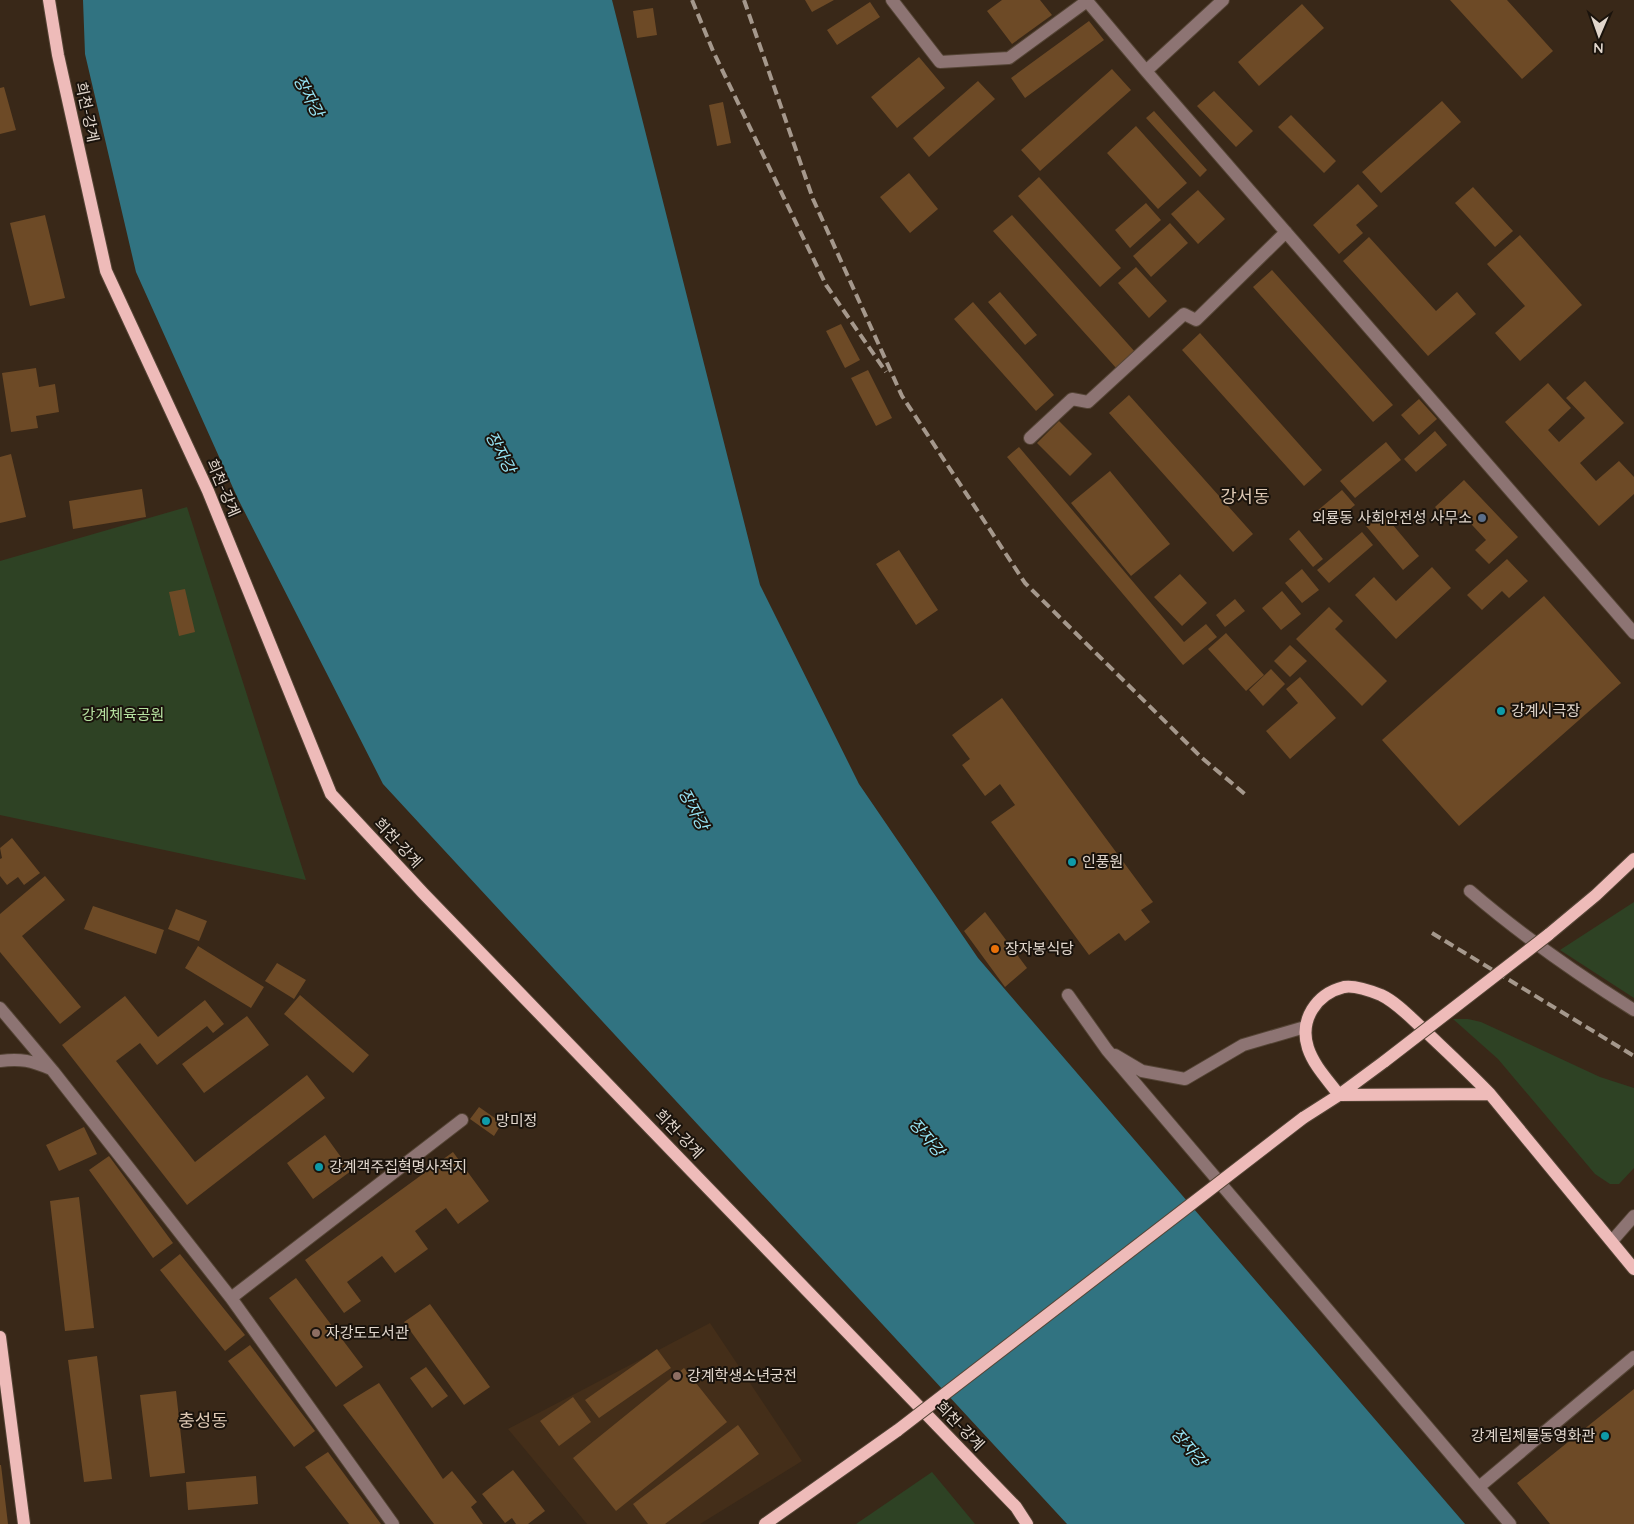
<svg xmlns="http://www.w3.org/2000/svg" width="1634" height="1524" font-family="Quicksand,'Noto Sans KR',sans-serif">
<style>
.built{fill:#442e19}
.green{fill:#2e4224}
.water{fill:#317381}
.building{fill:#6d4a26}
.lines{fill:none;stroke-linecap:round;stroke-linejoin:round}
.minor-casing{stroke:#544435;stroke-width:14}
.major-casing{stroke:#544435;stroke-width:14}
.minor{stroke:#8d7473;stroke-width:12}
.major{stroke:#eebbb9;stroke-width:12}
.rail{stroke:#a5988c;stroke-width:4;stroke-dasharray:10 5;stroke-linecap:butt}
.major-bridge-casing{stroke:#544435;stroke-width:14;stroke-linecap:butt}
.major-bridge{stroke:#eebbb9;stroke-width:12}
.service-dot{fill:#5c6f8a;stroke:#1a130c;stroke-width:2}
.culture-dot{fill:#0f9aa8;stroke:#1a130c;stroke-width:2}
.food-dot{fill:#e8710a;stroke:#1a130c;stroke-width:2}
.education-dot{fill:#8d6e63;stroke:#1a130c;stroke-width:2}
.labels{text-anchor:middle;stroke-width:4;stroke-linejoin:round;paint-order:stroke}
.street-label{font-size:15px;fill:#e1d6cc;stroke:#1a130c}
.poi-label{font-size:15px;fill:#e1d6cc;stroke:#1a130c;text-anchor:start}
.park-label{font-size:15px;fill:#b6e2a0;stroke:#1a130c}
.water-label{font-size:16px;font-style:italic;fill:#99e7f8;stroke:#1a130c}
.quarter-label{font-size:18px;fill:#dcc7b3;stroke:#1a130c}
</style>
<rect width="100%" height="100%" fill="#392818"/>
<!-- built -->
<path class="built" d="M710 1323 802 1461 700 1524H587L508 1429Z"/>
<!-- green -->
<path class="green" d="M187 507 306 880 0 815V561Z
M1634 902V998L1560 950Z
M1453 1019H1468L1481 1022 1600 1077 1634 1088V1168L1619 1184H1610L1595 1174 1498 1059Z
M932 1472 975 1524H856Z"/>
<!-- water -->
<path class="water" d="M83 0H612L760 585 859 784 978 958 1465 1524H1067L383 784 238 499 136 272 85 54Z"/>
<!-- building -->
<path class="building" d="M805 0H834L812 12Z
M1002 0H1040L1052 15 1012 44 987 11Z
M1450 0H1507L1553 51 1522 79Z
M870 2 880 17 837 45 827 30Z
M1302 4 1324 28 1259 86 1238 62Z
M653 8 657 35 637 38 633 11Z
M1089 21 1104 40 1025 98 1011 78Z
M919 57 945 88 897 128 871 97Z
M1112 69 1131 90 1040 171 1021 150Z
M978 81 995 99 929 157 913 138Z
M4 87 16 130 0 134V88Z
M1214 91 1253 131 1236 147 1197 106Z
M1442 101 1461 122 1381 193 1362 172Z
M723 102 731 143 717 146 709 105Z
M1154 111 1207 170 1200 177 1146 118Z
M1291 115 1336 161 1324 173 1278 127Z
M1136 126 1187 183 1158 209 1107 153Z
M909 173 938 209 910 233 880 197Z
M1039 177 1121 268 1100 287 1018 196Z
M1358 184 1378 206 1356 225 1363 233 1339 254 1313 225Z
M1473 187 1513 231 1495 247 1455 203Z
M1198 190 1225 219 1198 244 1171 214Z
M1146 203 1161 220 1130 248 1115 230Z
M45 215 65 298 30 306 10 223Z
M1012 215 1136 353 1117 369 993 231Z
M1170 223 1188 243 1151 277 1133 256Z
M1520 235 1582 305 1520 361 1495 333 1525 306 1487 264Z
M1369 237 1436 311 1457 292 1476 314 1428 356 1343 261Z
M1136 267 1167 301 1149 318 1118 283Z
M1272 270 1393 405 1373 422 1253 287Z
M1000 292 1037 335 1025 345 988 302Z
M973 302 1054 395 1036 411 954 319Z
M841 324 860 360 845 368 826 331Z
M1200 333 1322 470 1304 486 1182 350Z
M36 368 39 387 55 384 59 412 36 416 38 428 11 432 2 373Z
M868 370 892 418 876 426 851 378Z
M1585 381 1624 423 1580 463 1596 481 1619 461 1634 477V494L1599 526 1505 422 1548 383 1571 408 1548 430 1559 442 1585 418 1566 398Z
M1129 395 1253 534 1233 552 1109 413Z
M1419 399 1437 419 1419 435 1401 415Z
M1059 421 1092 454 1070 476 1037 443Z
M1435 431 1447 445 1416 472 1404 459Z
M1386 442 1401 460 1355 498 1340 481Z
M1019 447 1184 642 1206 624 1217 637 1183 665 1007 457Z
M11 454 26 517 0 523V457Z
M1110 471 1170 544 1131 576 1071 503Z
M1464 480 1518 537 1489 564 1475 550 1486 540 1460 512 1449 523 1435 507Z
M142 489 146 517 73 529 69 501Z
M1342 490 1355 505 1330 526 1317 511Z
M1382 512 1419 556 1403 570 1366 526Z
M1299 530 1323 559 1313 567 1289 539Z
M1362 532 1373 545 1329 583 1317 570Z
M899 550 938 610 916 625 876 564Z
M1507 559 1528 581 1509 598 1502 591 1482 610 1467 595Z
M1432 567 1451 588 1396 639 1355 595 1374 577 1396 601Z
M1302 569 1319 590 1302 603 1285 583Z
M1180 574 1207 603 1182 626 1154 597Z
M185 589 195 632 179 636 169 592Z
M1282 591 1301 614 1281 630 1262 608Z
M1544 596 1621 683 1459 826 1382 740Z
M1235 599 1245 611 1225 627 1216 615Z
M1329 607 1343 621 1335 629 1387 681 1362 706 1296 639Z
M1226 633 1264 675 1246 691 1208 649Z
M1290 645 1307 661 1290 677 1274 661Z
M1271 669 1285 684 1263 706 1249 690Z
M1300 677 1336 718 1290 759 1266 731 1298 703 1286 689Z
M1002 698 1153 902 1141 910 1150 922 1125 941 1119 933 1089 955 991 822 1015 805 1000 784 985 796 962 765 970 759 952 735Z
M12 838 40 873 24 885 18 877 7 885 0 876V859L2 858 0 848Z
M45 876 65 900 22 936 81 1007 60 1024 0 952V914Z
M93 906 164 930 156 954 84 929Z
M176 909 207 921 199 941 168 929Z
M985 912 1027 968 1005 987 964 931Z
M198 946 264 987 251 1008 185 968Z
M277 963 306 980 294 999 265 981Z
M300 995 369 1055 353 1073 284 1014Z
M125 996 158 1037 205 1000 224 1024 213 1033 207 1026 157 1065 140 1043 116 1061 195 1162 307 1075 325 1098 187 1205 62 1045Z
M247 1016 269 1045 204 1093 182 1064Z
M479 1107 502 1123 494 1136 470 1119Z
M84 1127 97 1154 59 1171 46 1145Z
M325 1135 351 1171 313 1199 287 1163Z
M453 1152 489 1201 458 1224 446 1208 415 1231 428 1249 395 1273 382 1256 347 1282 361 1301 344 1313 305 1260Z
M109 1156 173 1243 153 1258 89 1170Z
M79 1197 94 1328 65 1331 50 1201Z
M180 1254 245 1335 225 1351 160 1270Z
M296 1278 363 1367 336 1387 269 1298Z
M430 1304 490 1387 464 1405 404 1322Z
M250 1345 315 1431 294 1447 228 1361Z
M657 1349 671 1368 599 1418 585 1400Z
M97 1356 112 1479 84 1482 68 1360Z
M426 1367 448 1396 432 1408 410 1378Z
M684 1368 727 1422 616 1511 573 1458Z
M379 1383 443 1479 452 1471 477 1502 471 1507 483 1524H434L343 1405Z
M1634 1389V1524H1550L1517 1483Z
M176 1391 185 1473 150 1477 140 1395Z
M573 1397 591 1422 559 1446 540 1421Z
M738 1425 759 1454 665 1524H648L633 1504Z
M328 1452 381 1524H349L305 1467Z
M0 1465H1L8 1524H0Z
M513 1470 545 1511 528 1524H516L512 1518 505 1523 482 1494Z
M256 1476 258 1504 188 1510 186 1482Z"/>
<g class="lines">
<!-- minor casing -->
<g class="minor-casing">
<path id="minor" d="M892 0 940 62 1009 58 1087 1 1146 71 1634 633
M1146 71 1223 0
M1030 438 1072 399 1088 402 1184 314 1196 320 1286 232
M1470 891C1521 935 1577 974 1634 1010
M1068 995 1107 1050 1510 1524
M0 1008 53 1071 231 1298 393 1524
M1115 1055 1142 1071 1185 1079 1243 1045 1305 1027
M0 1061C21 1058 32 1061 51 1069
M1612 1241 1634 1216
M231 1298 462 1120
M1479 1487 1634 1357"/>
</g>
<!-- major casing -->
<g class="major-casing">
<path id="major" d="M49 0 58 55 106 271 208 491 331 794 423 893 1016 1507 1027 1524
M1548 935 1596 895 1634 859
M1490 1094 1339 1095C1328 1080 1314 1066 1308 1048 1299 1020 1316 994 1344 987 1355 985 1371 991 1381 995 1396 1002 1410 1017 1422 1028 1445 1050 1468 1071 1490 1094L1634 1269
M1303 1118 1339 1095 1385 1061
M0 1337 24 1524
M765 1524 898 1430"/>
</g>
<!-- minor -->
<use href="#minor" class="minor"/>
<!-- major -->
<use href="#major" class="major"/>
<!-- rail -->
<path class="rail" d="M692 0 713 51 826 285 886 372
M744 0 813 199 902 396 1025 583 1202 758 1246 795
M1432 933 1634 1056"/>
<!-- major-bridge casing -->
<g class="major-bridge-casing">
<path id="major-bridge" d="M1385 1061 1548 935
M898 1430 1303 1118"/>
</g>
<!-- major-bridge -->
<use href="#major-bridge" class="major-bridge"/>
</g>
<!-- markers -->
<circle class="service-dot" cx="1482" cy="518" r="5"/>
<g class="culture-dot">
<circle cx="1501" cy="711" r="5"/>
<circle cx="1072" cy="862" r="5"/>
<circle cx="486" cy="1121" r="5"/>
<circle cx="319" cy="1167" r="5"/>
<circle cx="1605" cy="1436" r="5"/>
</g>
<circle class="food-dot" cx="995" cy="949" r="5"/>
<g class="education-dot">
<circle cx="316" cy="1333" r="5"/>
<circle cx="677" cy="1376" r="5"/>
</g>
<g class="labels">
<!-- street labels -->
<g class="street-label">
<text transform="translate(87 112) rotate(78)" y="5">희천-강계</text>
<text transform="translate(223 488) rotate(67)" y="5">희천-강계</text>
<text transform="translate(398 843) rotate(47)" y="5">희천-강계</text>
<text transform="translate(679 1134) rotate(46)" y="5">희천-강계</text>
<text transform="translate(960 1426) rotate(46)" y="5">희천-강계</text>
</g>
<!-- poi labels -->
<g class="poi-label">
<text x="1472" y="523" text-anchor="end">외룡동 사회안전성 사무소</text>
<text x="1511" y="716">강계시극장</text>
<text x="1082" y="867">인풍원</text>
<text x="1005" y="954">장자봉식당</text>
<text x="496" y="1126">망미정</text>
<text x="329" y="1172">강계객주집혁명사적지</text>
<text x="326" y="1338">자강도도서관</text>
<text x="687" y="1381">강계학생소년궁전</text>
<text x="1595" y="1441" text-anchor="end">강계립체률동영화관</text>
</g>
<!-- park labels -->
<g class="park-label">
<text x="123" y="720">강계체육공원</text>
</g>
<!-- water labels -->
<g class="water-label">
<text transform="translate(309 96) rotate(62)" y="6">장자강</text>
<text transform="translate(501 452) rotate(62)" y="6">장자강</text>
<text transform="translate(694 809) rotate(62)" y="6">장자강</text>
<text transform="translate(927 1137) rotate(50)" y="6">장자강</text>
<text transform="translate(1189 1447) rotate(50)" y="6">장자강</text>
</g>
<!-- quarter labels -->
<g class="quarter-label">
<text x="1245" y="503">강서동</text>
<text x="203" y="1427">충성동</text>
</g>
</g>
<!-- north arrow -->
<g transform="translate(1599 35) rotate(182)" stroke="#1a130c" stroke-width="4" paint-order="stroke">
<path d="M0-4L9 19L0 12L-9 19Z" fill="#e1d6cc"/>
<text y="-8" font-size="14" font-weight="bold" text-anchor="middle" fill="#e1d6cc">N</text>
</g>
</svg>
